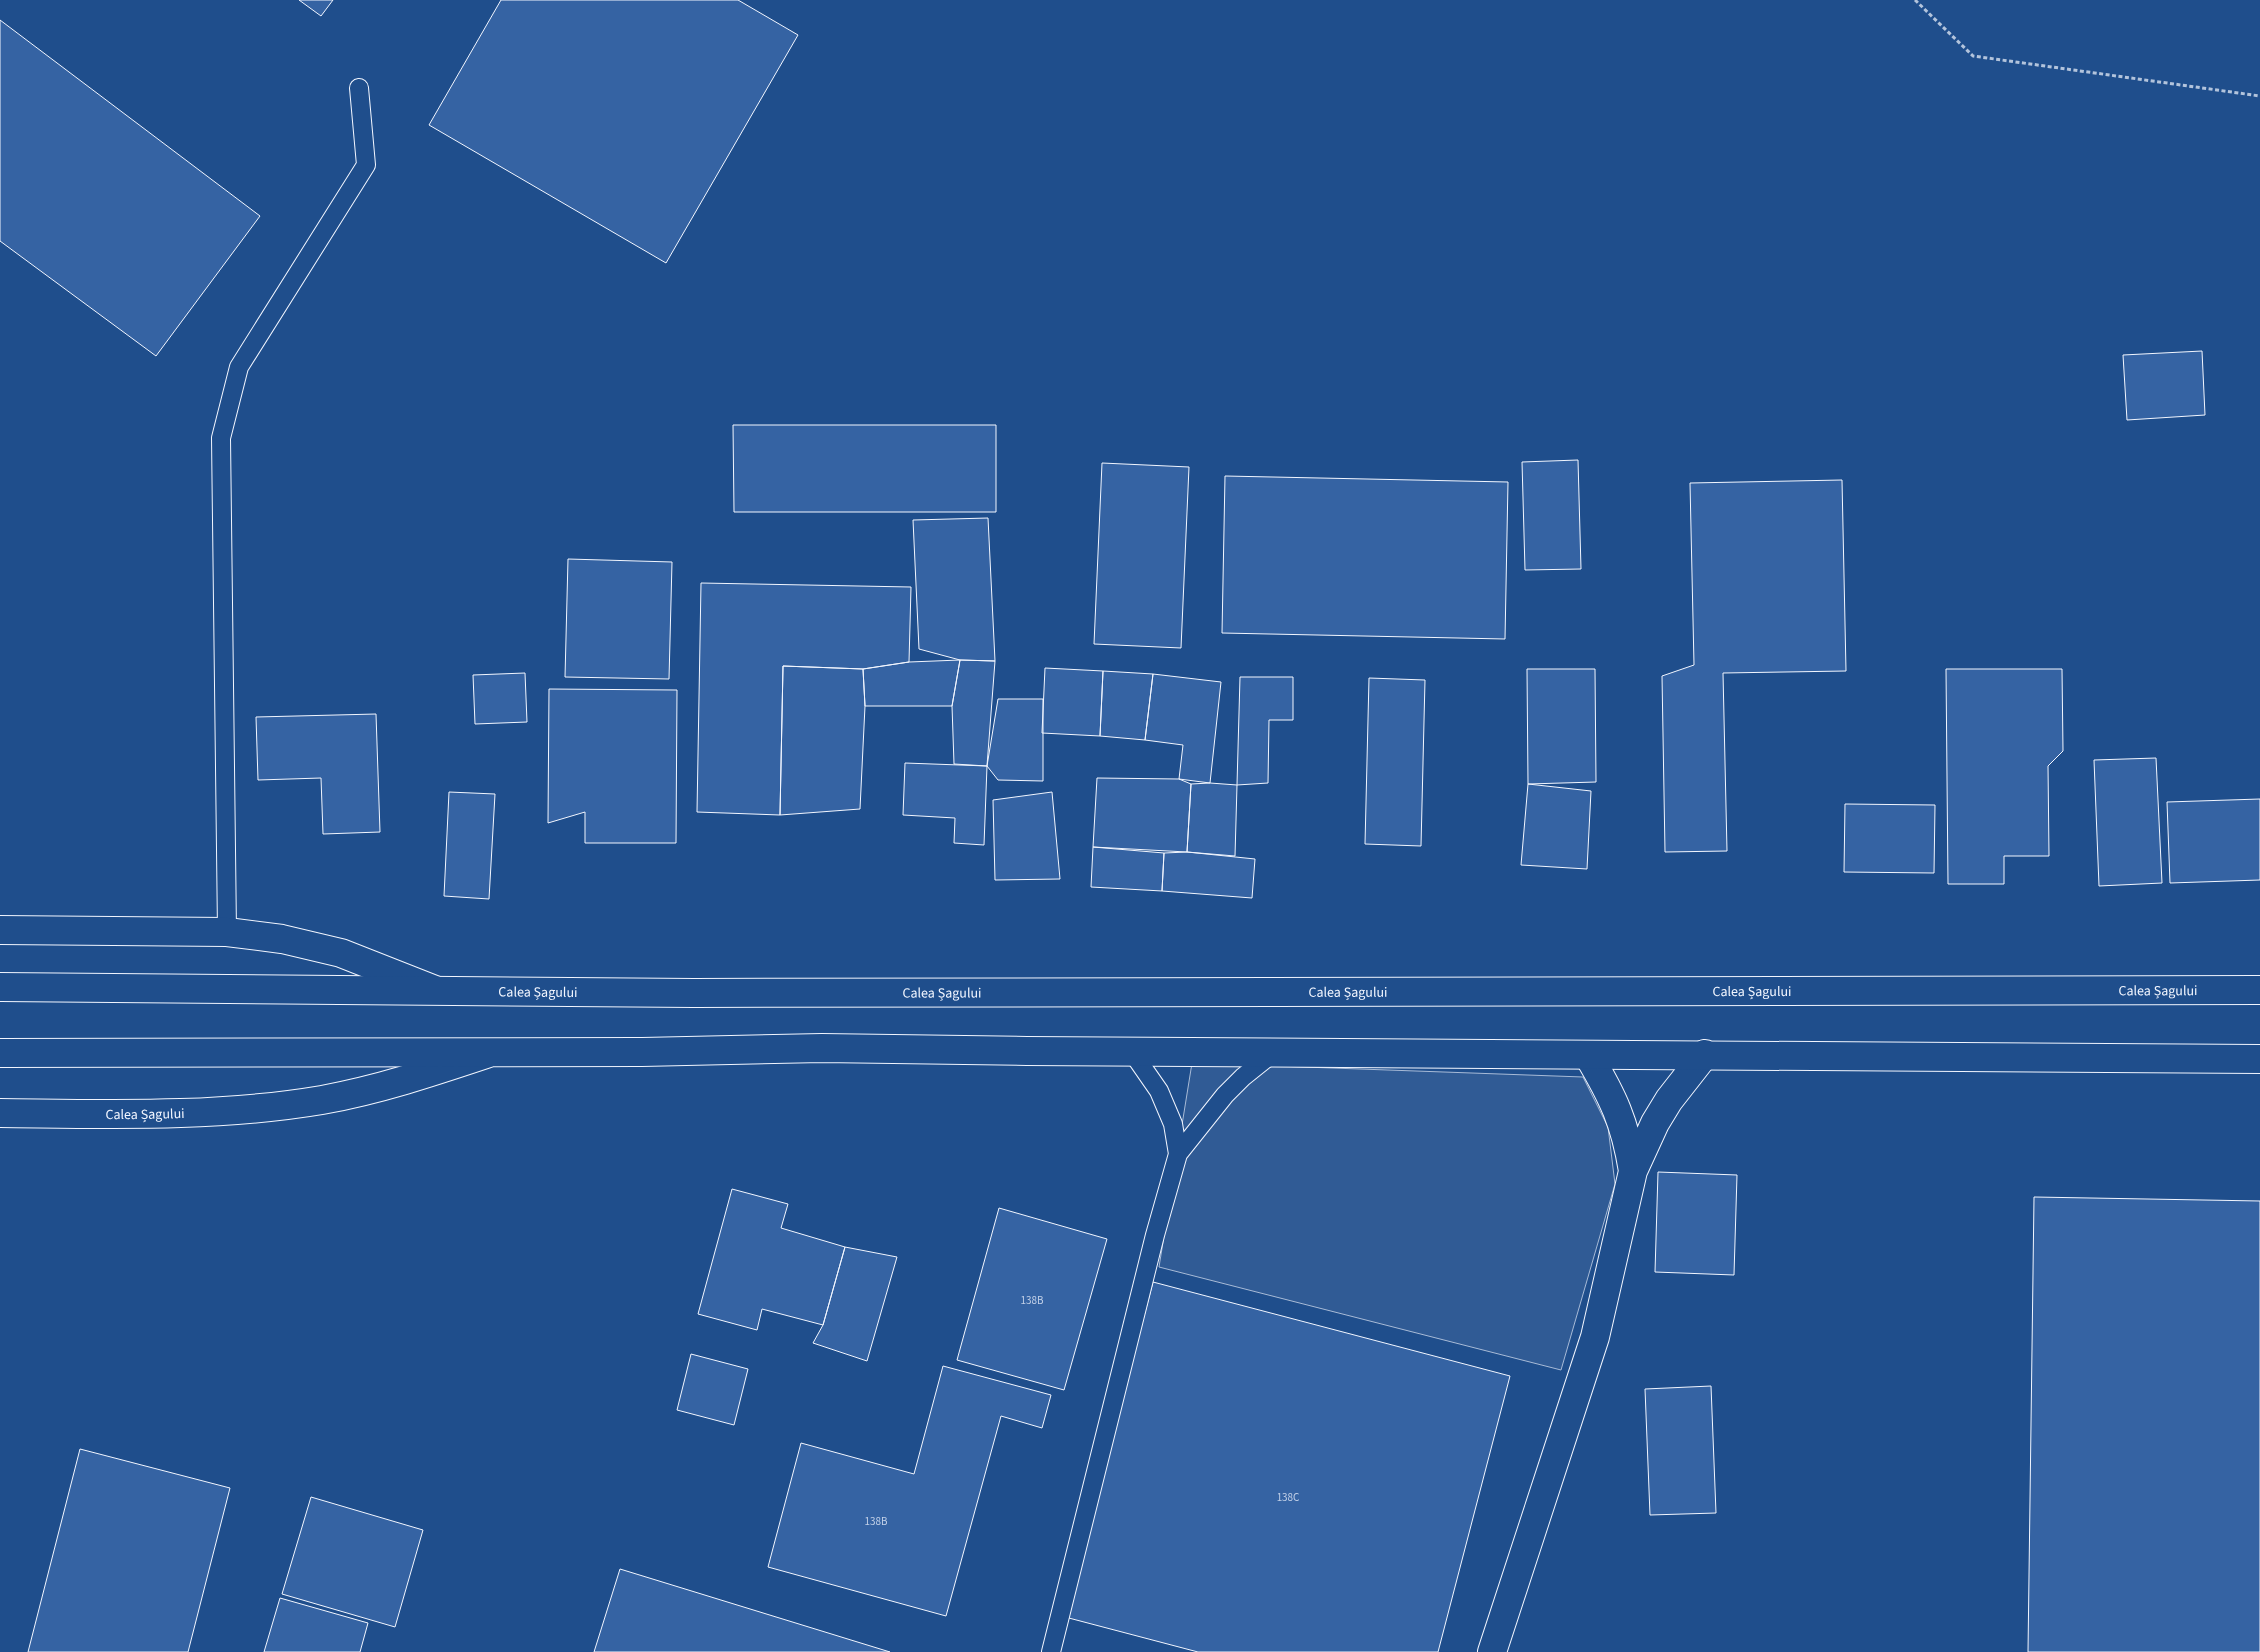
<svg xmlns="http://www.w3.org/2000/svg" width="2260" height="1652" font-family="'Source Sans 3',sans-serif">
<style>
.pitch{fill:#305b95;stroke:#a8bbd7}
.building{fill:#3563a3;stroke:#f2f6ff}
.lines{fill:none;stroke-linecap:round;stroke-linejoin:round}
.lane-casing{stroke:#f2f6ff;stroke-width:20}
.street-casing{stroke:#f2f6ff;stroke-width:30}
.secondary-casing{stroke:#f2f6ff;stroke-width:30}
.primary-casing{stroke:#f2f6ff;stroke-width:30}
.path{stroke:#b3c4dc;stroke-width:3;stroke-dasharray:4 2.5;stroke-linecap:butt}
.lane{stroke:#1f4e8c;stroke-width:18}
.street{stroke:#1f4e8c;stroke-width:28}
.secondary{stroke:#1f4e8c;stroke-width:28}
.primary{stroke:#1f4e8c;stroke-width:28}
.labels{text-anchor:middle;stroke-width:4;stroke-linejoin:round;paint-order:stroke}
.number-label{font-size:11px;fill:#c3d1e8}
.street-label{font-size:14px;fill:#f2f6ff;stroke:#1f4e8c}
</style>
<rect width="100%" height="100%" fill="#1f4e8c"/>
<!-- pitch -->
<path class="pitch" d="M1192 1063 1583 1077 1608 1127 1615 1184 1561 1370 1159 1267Z"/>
<!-- building -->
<path class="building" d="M299 0H333L321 16Z
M501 0H738L798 35 666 263 429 125Z
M0 20 260 216 156 356 0 241Z
M2202 351 2205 415 2127 420 2123 355Z
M733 425H996V512H734Z
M1578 460 1581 569 1525 570 1522 462Z
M1102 463 1189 467 1181 648 1094 644Z
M1225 476 1508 482 1505 639 1222 633Z
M1842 480 1846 671 1723 673 1727 851 1665 852 1662 676 1694 665 1690 483Z
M988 518 995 661 960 660 919 649 913 520Z
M568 559 672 562 669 679 565 677Z
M701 583 911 587 909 662 863 669 783 666 780 815 697 812Z
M960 660 952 706H865L863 669 909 662Z
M960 660 995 661 987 766 954 764 952 706Z
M783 666 863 669 865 706 860 809 780 815Z
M1045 668 1103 671 1100 736 1042 733Z
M1527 669H1595L1596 782 1528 784Z
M1946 669H2062L2063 751 2048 766 2049 856H2004V884H1948Z
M1103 671 1153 674 1145 740 1100 736Z
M525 673 527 722 475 724 473 675Z
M1153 674 1221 682 1210 783 1179 779 1183 745 1145 740Z
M1240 677H1293V720H1269L1268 783 1237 785Z
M1369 678 1425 680 1421 846 1365 844Z
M549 689 677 690 676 843H585V812L548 823Z
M998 699H1043V781L998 780 987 766Z
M376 714 380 832 323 834 321 778 258 780 256 717Z
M2156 758 2162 883 2099 886 2094 760Z
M905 763 987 766 984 845 954 843 955 818 903 815Z
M1097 778 1179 779 1191 784 1187 852 1093 847Z
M1210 783 1237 785 1235 856 1187 852 1191 784Z
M1528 784 1591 791 1587 869 1521 865Z
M449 792 495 794 489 899 444 896Z
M1052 792 1060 879 995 880 993 800Z
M2260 799V880L2170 883 2167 802Z
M1845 804 1935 805 1934 873 1844 872Z
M1093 847 1164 853 1162 891 1091 887Z
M1187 852 1255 859 1252 898 1162 891 1164 853Z
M1658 1172 1737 1175 1734 1275 1655 1272Z
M732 1189 788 1204 781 1228 845 1247 823 1325 762 1309 757 1330 698 1314Z
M2034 1197 2260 1201V1652H2028Z
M999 1208 1107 1239 1064 1390 957 1360Z
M845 1247 897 1257 867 1361 813 1343 823 1325Z
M1153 1282 1510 1376 1438 1652H1198L1065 1617Z
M691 1354 748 1369 734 1425 677 1410Z
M943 1366 1051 1395 1042 1428 1001 1416 946 1616 768 1567 801 1443 914 1474Z
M1711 1386 1716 1513 1650 1515 1645 1389Z
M80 1449 230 1488 188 1652H28Z
M311 1497 423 1530 395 1627 282 1594Z
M620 1569 890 1652H594Z
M280 1598 368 1623 360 1652H264Z"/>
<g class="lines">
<!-- lane casing -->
<g class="lane-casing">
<path id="lane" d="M227 932 221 438 239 367 366 165 359 88
M1132 1052 1159 1091 1173 1124 1178 1154
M1051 1652 1155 1235 1178 1154 1225 1095 1243 1077 1273 1053"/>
</g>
<!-- street casing -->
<g class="street-casing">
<path id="street" d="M1588 1055C1613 1097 1625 1122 1633 1171
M1492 1652 1595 1337 1633 1171 1655 1123 1669 1100 1705 1054"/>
</g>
<!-- secondary casing -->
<g class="secondary-casing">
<g id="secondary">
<path d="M0 930 227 932 282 939 341 953 435 990"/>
<path id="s1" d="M0 1113C108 1114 215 1118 322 1100 378 1090 432 1072 486 1054"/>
</g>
</g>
<!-- primary casing -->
<g class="primary-casing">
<g id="primary">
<path id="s2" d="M0 987 694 993 2260 990"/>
<path d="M0 1053 642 1052 822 1048 1027 1051 2260 1059"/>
</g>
</g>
<!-- path -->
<path class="path" d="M1915 0 1973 56 2260 96"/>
<!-- lane -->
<use href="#lane" class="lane"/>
<!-- street -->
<use href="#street" class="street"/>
<!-- secondary -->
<use href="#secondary" class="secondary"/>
<!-- primary -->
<use href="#primary" class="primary"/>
</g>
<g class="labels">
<!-- number labels -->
<g class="number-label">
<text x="1032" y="1304">138B</text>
<text x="1288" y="1501">138C</text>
<text x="876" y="1525">138B</text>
</g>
<!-- street labels -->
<g class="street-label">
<text dy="5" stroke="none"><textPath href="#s2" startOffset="1752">Calea Șagului</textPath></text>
<text dy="5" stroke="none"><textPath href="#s2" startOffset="2158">Calea Șagului</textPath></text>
<text dy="5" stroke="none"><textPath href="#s2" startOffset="538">Calea Șagului</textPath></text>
<text dy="5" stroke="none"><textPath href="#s2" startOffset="1348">Calea Șagului</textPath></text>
<text dy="5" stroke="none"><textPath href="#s2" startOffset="942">Calea Șagului</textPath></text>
<text dy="5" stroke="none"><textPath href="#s1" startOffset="145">Calea Șagului</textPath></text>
</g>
</g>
</svg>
